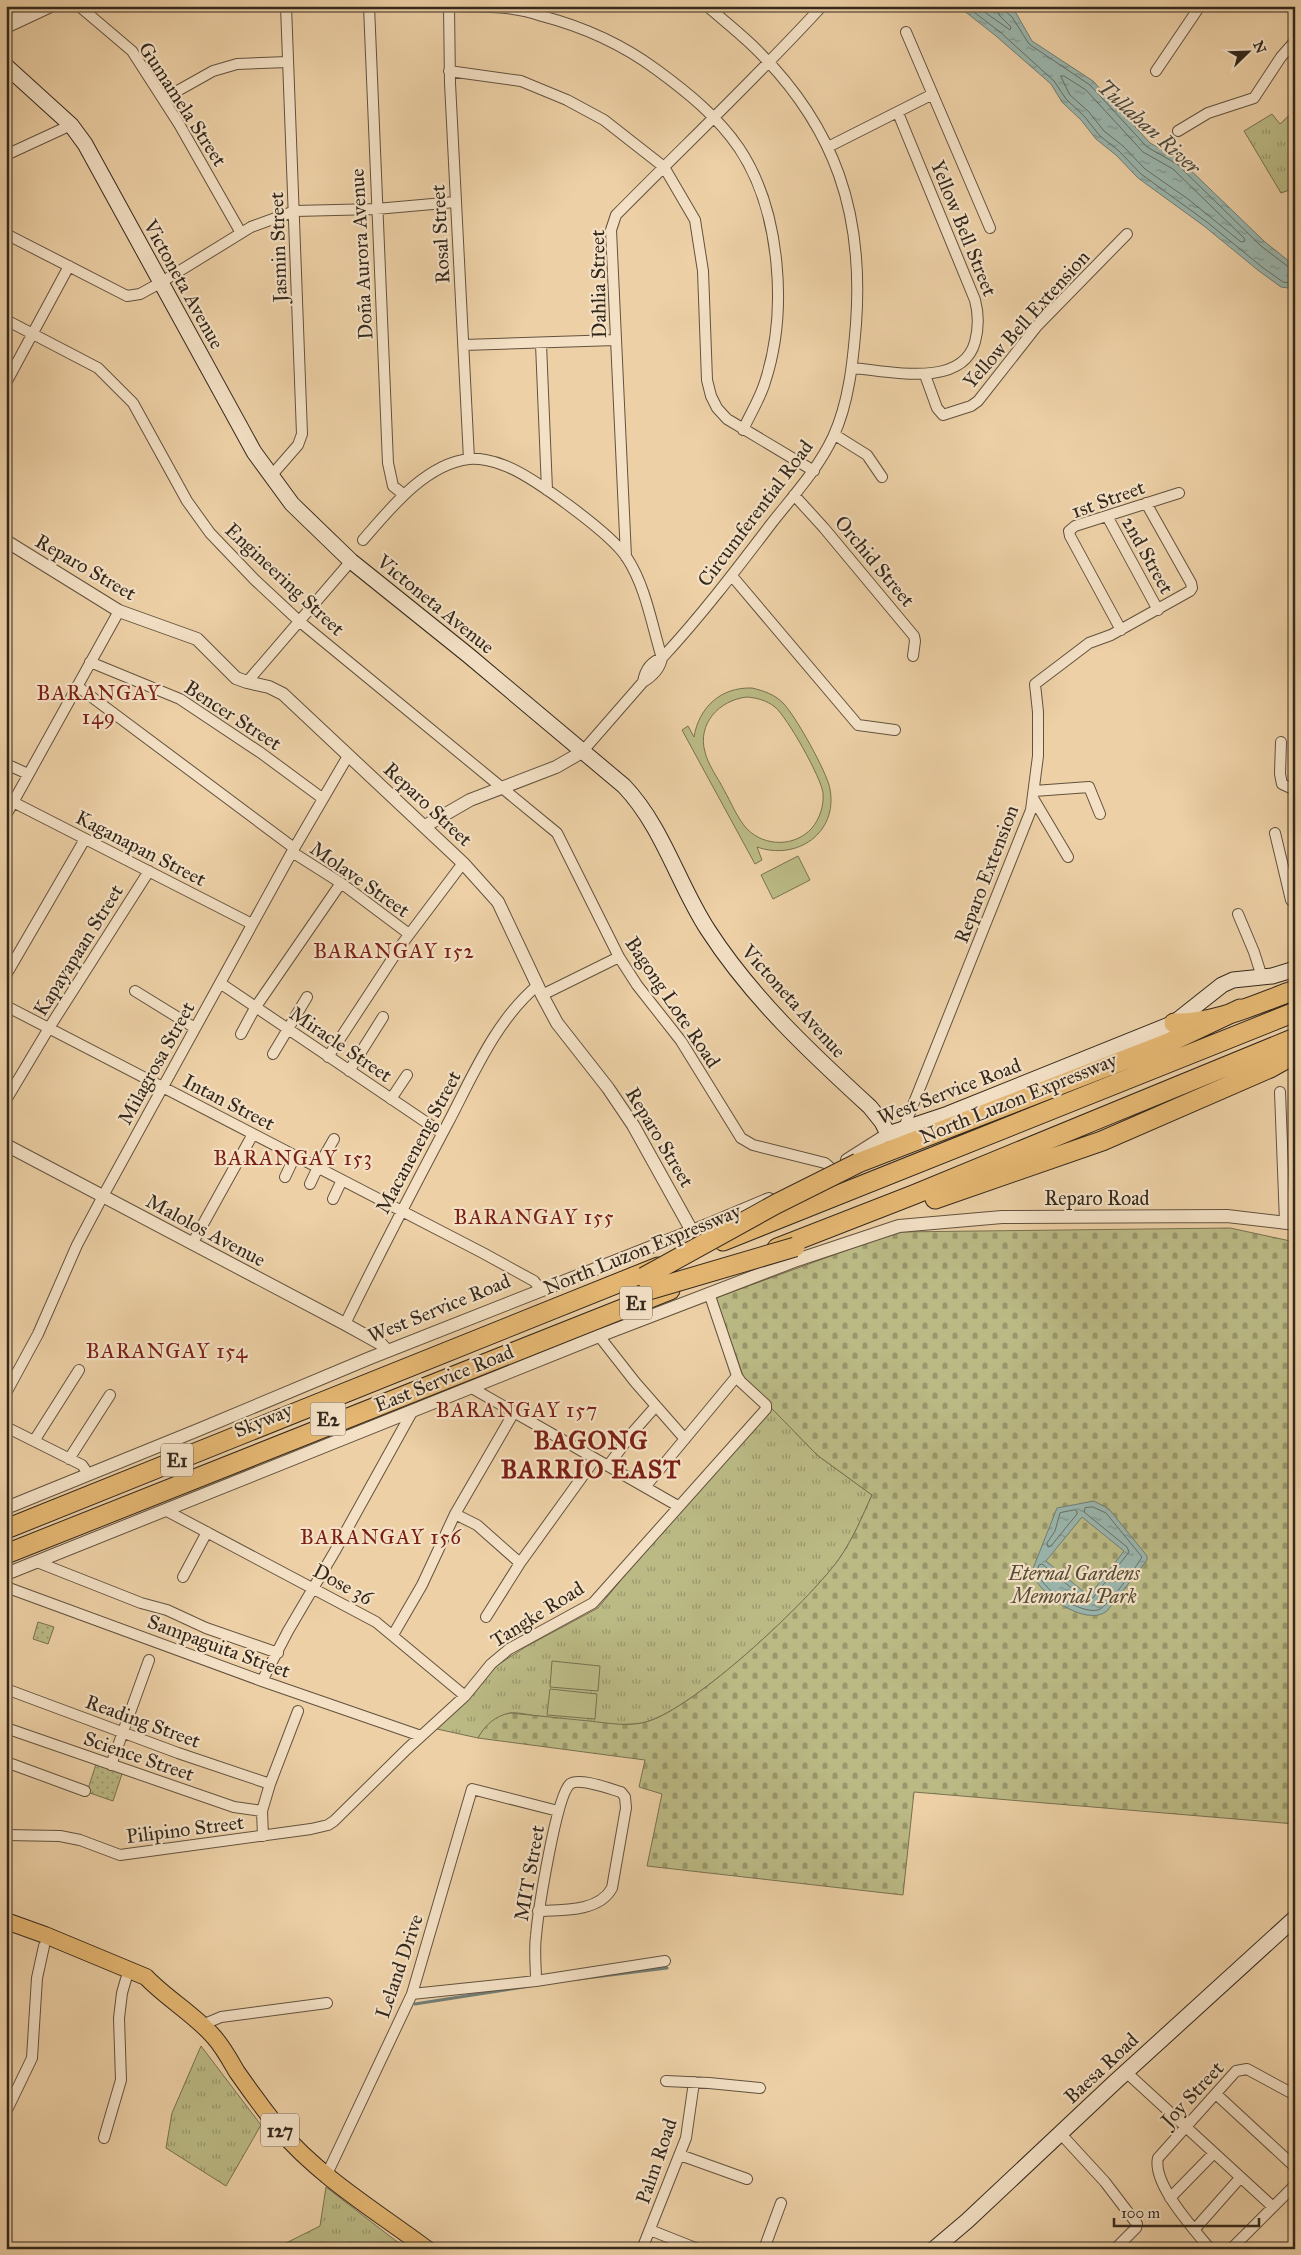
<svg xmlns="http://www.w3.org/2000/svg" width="1301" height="2255" font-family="'IM FELL Great Primer',serif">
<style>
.grass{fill:url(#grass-tufts);stroke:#787150}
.cemetery{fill:url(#cemetery-stones);stroke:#787150}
.park{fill:url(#park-dots);stroke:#787150}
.pitch{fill:#bbba85;stroke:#787150;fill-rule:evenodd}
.water{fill:url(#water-ripples);stroke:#717d74;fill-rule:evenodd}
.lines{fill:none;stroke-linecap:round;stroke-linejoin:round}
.shore{stroke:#676f65;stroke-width:1}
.stream{stroke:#717d74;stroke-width:3}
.minor-casing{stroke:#62523e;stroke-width:12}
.tertiary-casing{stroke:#62523e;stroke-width:14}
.secondary-casing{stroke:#34281c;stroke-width:17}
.primary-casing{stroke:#34281c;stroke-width:18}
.motorway-casing{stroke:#34281c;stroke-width:21}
.minor{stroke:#f3e0c5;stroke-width:10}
.tertiary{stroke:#f3e0c5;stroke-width:12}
.secondary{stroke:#f3e0c5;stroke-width:15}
.primary{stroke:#e6b873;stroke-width:16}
.motorway{stroke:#e6b873;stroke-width:19}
.motorway-bridge-casing{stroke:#34281c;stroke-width:21;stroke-linecap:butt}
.motorway-bridge{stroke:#e6b873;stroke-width:19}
.labels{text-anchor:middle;stroke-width:4.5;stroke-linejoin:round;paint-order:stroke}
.shield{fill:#f3e0c5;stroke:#6d5f4f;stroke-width:1}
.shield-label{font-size:19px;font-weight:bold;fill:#34281c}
.street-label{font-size:20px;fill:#34281c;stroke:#f3e0c5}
.park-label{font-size:20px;font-style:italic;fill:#564c36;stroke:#f3e0c5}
.water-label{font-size:21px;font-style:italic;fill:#4e4c40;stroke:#f3e0c5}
.neighbourhood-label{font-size:21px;letter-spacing:1px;fill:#7a1f14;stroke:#f3e0c5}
.district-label{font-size:25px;font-weight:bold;letter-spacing:1px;fill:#7a1f14;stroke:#f3e0c5}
</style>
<defs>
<pattern id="grass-tufts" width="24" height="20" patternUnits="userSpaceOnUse" patternTransform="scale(1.25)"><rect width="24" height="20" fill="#bbba85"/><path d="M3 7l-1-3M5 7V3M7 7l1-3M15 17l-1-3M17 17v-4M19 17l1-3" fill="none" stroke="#99976c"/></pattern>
<pattern id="cemetery-stones" width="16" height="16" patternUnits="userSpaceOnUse" patternTransform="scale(1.25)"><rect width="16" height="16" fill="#bbba85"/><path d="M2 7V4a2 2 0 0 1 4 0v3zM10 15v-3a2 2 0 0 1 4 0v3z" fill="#99976c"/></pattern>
<pattern id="park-dots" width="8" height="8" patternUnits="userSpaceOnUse" patternTransform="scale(1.25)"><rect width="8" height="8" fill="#bbba85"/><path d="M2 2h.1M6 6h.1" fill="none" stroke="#99976c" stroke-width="1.8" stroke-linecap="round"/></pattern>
<pattern id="water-ripples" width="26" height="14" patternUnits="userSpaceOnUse" patternTransform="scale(1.25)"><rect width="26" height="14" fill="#9ab6ae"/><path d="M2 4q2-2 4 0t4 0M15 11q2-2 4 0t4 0" fill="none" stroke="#7e948d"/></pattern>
</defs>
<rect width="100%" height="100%" fill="#edd0a6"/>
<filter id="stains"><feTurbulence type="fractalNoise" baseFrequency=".004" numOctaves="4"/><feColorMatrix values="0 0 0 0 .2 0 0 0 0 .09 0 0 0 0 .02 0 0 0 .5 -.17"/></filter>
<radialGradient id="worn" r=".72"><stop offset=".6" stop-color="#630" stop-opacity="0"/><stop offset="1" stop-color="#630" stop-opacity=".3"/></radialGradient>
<!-- grass -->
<path class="grass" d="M1295 110V188L1281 193 1244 131 1272 114 1280 124Z
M771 1407 817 1455 872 1495C862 1517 853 1539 839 1559 809 1601 695 1708 646 1722 619 1729 566 1719 537 1716 529 1715 518 1712 510 1713 499 1715 483 1729 478 1738L437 1729 496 1666 527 1646 598 1608 681 1507Z
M201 2046 261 2125 226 2186 166 2148 172 2113Z
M326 2187 400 2244 397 2249H293L286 2243 320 2226Z"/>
<!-- cemetery -->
<path class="cemetery" d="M1230 1228 1295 1242V1824L914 1792 903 1895 647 1866 662 1794 639 1787 645 1760 478 1738C485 1725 495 1716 510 1713 536 1716 563 1718 589 1721 608 1723 628 1727 646 1722 694 1709 809 1601 839 1559 853 1539 862 1517 872 1495L817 1455 745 1381 715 1298 897 1232Z"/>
<!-- park -->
<path class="park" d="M38 1622 54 1627 48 1644 33 1639Z
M97 1761 123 1771 113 1801 87 1792Z"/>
<!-- pitch -->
<path class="pitch" d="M752 688C764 691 774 694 783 703 795 715 827 772 830 789 838 833 797 861 757 847L762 860 755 864 682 730 688 726 694 737C699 707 721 687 752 688ZM747 697C757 698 766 700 775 707 787 717 821 777 823 793 824 806 820 818 812 828 795 847 765 847 747 829 737 818 731 802 724 790 718 778 708 765 705 752 697 724 719 700 747 697Z
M798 856 810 880 773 899 761 875Z
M552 1661 600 1666 598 1691 550 1687Z
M550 1689 597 1694 595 1719 547 1715Z"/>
<!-- water -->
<path class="water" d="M958 6H1005L1016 13 1032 41 1093 81 1150 143 1180 160 1265 242 1295 266V289L1281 287 1259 271 1204 226 1138 178 1116 155 1096 139 1081 120 1062 102 1051 84 996 36Z
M1094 1501 1109 1509 1147 1556V1560L1107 1611C1086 1628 1036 1593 1032 1571L1057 1508ZM1082 1517 1124 1551 1089 1596 1046 1561Z"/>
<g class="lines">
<!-- shore -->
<path class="shore" d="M966 6 1000 32 1054 81 1066 99 1084 116 1100 136 1119 151 1141 174 1207 222 1262 267 1283 282 1295 284
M976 6 1010 30 1011 27 999 15 997 6
M1003 6 1005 11 1012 17 1029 44 1090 85 1147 147 1177 164 1261 246 1290 268 1295 269
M1061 76H1064L1086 90 1143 152 1173 169 1244 238 1245 241 1241 242 1188 199 1145 169 1123 146 1104 131 1089 112 1070 95Z
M1093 1507 1106 1513 1142 1557C1136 1567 1108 1607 1098 1610 1080 1615 1029 1583 1039 1565L1042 1564 1085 1599 1089 1600 1093 1598 1129 1552 1127 1547 1084 1512 1085 1508Z
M1075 1510 1077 1511V1514L1051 1546 1048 1547 1047 1543 1055 1531 1060 1513Z"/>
<!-- stream -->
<path class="stream" d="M578 1979 667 1968
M415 2004 530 1986"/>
<!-- minor casing -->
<g class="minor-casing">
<path id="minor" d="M79 6 132 51 179 124 241 233
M369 6 388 463 393 486 403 494
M449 6 450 83 469 459
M456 6C475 7 494 6 513 9 522 10 533 13 542 16 584 27 622 44 657 70 687 92 718 117 739 148 781 211 788 312 765 382 760 399 750 414 743 430
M6 20 35 6
M6 28 53 6
M906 32 990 228
M449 71 521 81 567 100 604 120 664 167 695 220 703 271 707 380 711 396 717 408 727 419 814 471
M1156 71 1200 6
M163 99 213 71 237 64 288 62
M1178 131 1208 113 1254 98 1281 57 1295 41
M828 147 931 95
M6 155 71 125
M6 234 127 296 140 294 160 283 251 227 295 211 376 209 455 202
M6 320 98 368 133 403 187 501 210 533 255 580 299 621 557 833 619 957 637 985 681 1041 741 1138 753 1145 825 1163 832 1169
M541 344 547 490
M464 345 616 340
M853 368C889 371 962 389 975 342 979 327 979 315 975 300L898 113
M925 375 937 408 943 415 971 406 978 401 1037 326 1127 234
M6 383 69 266
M835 435 867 455 882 477
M271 476 298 445 302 434 286 6
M794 495 824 528 914 636 915 641 913 656
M1107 516 1158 610
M363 540C389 510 425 464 469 459 479 458 494 461 503 465 530 474 612 534 627 558 646 587 652 626 662 658 660 669 653 676 643 682L582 752
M626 557 611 230 616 215C685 145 756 78 822 6
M732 576 858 725 895 730
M1121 630 1070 536 1069 531 1075 526 1179 493
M90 662 180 699 261 753 322 798
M247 682 351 561
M643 682C645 670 650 662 662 658 701 616 736 570 771 524 793 496 818 469 833 437 849 403 853 361 856 324 864 214 836 128 756 49 741 34 723 20 707 6
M77 686 294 848
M1281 742 1280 774 1282 784 1295 790
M6 764 28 774
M1034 791 1089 787 1100 814
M1033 798 1068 857
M13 802 252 924
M6 815 119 611
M1275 833 1291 900 1295 904
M292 852 341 883 409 934
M1238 914 1254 952 1262 977
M6 975 85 839
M220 983 442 1133
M135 991 195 1028
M542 995 619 957
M6 1006 483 1253 534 1281 541 1290
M241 1034 255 1008 341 883
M273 1054 307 997
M328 1057 402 944 463 863
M349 1071 383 1017
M1280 1092 1285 1222
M391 1099 407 1075
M6 1100 49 1028 149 871
M903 1130 1031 810 1038 756V712L1035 684 1089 643 1111 635 1190 591 1192 588 1191 583 1146 503
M318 1167 334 1139
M285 1177 295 1156
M310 1184 318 1167
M333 1199 342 1180
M192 1244 253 1134
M345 1324C378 1256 413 1189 449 1121 473 1075 496 1020 538 985
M599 1336 635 1382 685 1439
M470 1387 678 1506
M6 1393 38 1334 77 1245 103 1196 292 852 348 756
M6 1427 82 1465 89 1475
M34 1441 79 1370
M69 1459 110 1395
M608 1466 633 1432 656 1406
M645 1487 737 1376
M165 1510 376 1622 465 1696
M455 1514 477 1525 520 1563
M37 1562 141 1603 167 1610 206 1628 278 1653
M183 1577 207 1532
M6 1587 262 1681 421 1736
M486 1617 520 1563 595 1459
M393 1635 422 1585 455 1514 513 1414
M262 1681 288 1631 335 1551 412 1412
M6 1689 178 1753 270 1784
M6 1728 234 1807 262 1811
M6 1762 85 1791
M111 1765 149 1660
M6 1835 60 1836 80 1840 120 1855 311 1829 328 1825 334 1821 407 1749 465 1696 491 1664 509 1649 593 1603 766 1409V1405L741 1382 737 1376 709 1293
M263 1836 262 1811 270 1784 298 1711
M536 1981C536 1966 534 1951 536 1936 538 1913 556 1796 570 1784 579 1777 610 1789 621 1792L625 1797 626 1808 612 1888C599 1912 563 1910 538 1911
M412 1994 536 1981 665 1961
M202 2025 221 2017 327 2003
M1126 2072 1272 2206
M666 2081 709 2083 760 2088
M1216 2094 1295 2167
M6 2112 32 2058 37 1978 44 1946
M1060 2133 1105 2182 1137 2224 1136 2228 1115 2249
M104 2138 121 2080 119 2018 122 1993 126 1979
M680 2155 747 2179
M327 2174 412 1994 472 1789 558 1811
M1170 2198 1213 2154
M650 2230 698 2249
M1194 2230 1240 2178
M642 2249 686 2138 694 2082
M764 2249 781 2203
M1210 2249C1194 2229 1152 2184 1158 2158L1236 2071 1247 2069 1295 2095
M1231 2249 1295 2185"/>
</g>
<!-- tertiary casing -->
<g class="tertiary-casing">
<path id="tertiary" d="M6 541 119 611 197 639 236 678 247 682 269 687 283 694 463 863 498 902 542 995 557 1023 608 1088 633 1125 692 1231
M425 826 470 800 556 767 582 752
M6 1145 345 1324 381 1344 387 1351
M847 1160 888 1134
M6 1508 198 1430 370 1358 712 1223 769 1199
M6 1574 599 1336 797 1260 899 1226 1002 1217 1227 1216 1295 1224"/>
</g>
<!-- secondary casing -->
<g class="secondary-casing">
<path id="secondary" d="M6 66 71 125 85 144 254 452 292 504 351 561 468 655 624 786C663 827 678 884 708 930 752 998 811 1053 870 1107L882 1122 888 1134 948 1114 1174 1023 1222 985 1233 980 1272 976 1295 969
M934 2249 967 2221 1115 2082 1295 1918"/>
</g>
<!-- primary casing -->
<g class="primary-casing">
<path id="primary" d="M6 1921 45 1935 146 1977C167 1999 194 2014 214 2037 223 2047 230 2060 237 2072 251 2092 265 2111 280 2130 318 2176 379 2213 427 2249"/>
</g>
<!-- motorway casing -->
<g class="motorway-casing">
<path id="motorway" d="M1174 1023C1215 1024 1256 1004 1295 990
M858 1163 1168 1043 1240 1009
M935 1199 1102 1141 1270 1068 1295 1054
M723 1241 1295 1012
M777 1248 913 1195 1295 1038
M6 1529 658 1267
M6 1554 670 1290"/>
</g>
<!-- minor -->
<use href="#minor" class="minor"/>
<!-- tertiary -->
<use href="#tertiary" class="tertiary"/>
<!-- secondary -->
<use href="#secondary" class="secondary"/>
<!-- primary -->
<use href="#primary" class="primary"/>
<!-- motorway -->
<use href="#motorway" class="motorway"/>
<!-- motorway-bridge casing -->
<g class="motorway-bridge-casing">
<path id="motorway-bridge" d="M644 1277 776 1204 858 1163
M649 1290 795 1247"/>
</g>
<!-- motorway-bridge -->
<use href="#motorway-bridge" class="motorway-bridge"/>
</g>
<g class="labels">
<!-- shield labels -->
<g class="shield">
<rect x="620" y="1286.5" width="32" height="33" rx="4"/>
<rect x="310.5" y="1402.5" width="35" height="33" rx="4"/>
<rect x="161" y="1443.5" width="32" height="33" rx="4"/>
<rect x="261" y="2113.5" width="38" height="33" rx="4"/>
</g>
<g class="shield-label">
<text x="636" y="1310">E1</text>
<text x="328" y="1426">E2</text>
<text x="177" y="1467">E1</text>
<text x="280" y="2137">127</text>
</g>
<!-- street labels -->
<g class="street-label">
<text transform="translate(183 104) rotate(57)" y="7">Gumamela Street</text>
<text transform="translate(964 228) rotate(68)" y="7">Yellow Bell Street</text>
<text transform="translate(440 234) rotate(-93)" y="7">Rosal Street</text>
<text transform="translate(278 247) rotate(-92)" y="7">Jasmin Street</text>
<text transform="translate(361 254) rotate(-93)" y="7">Doña Aurora Avenue</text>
<text transform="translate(184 284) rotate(61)" y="7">Victoneta Avenue</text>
<text transform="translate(598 284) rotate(-91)" y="7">Dahlia Street</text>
<text transform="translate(1026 319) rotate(-48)" y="7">Yellow Bell Extension</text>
<text transform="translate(1108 499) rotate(-20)" y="7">1st Street</text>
<text transform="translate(755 513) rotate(-53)" y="7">Circumferential Road</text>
<text transform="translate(1148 555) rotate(61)" y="7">2nd Street</text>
<text transform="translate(875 561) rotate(50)" y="7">Orchid Street</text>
<text transform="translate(86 567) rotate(30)" y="7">Reparo Street</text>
<text transform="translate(285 579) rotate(43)" y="7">Engineering Street</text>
<text transform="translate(436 604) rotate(39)" y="7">Victoneta Avenue</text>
<text transform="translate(233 715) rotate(33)" y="7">Bencer Street</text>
<text transform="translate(428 804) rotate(43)" y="7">Reparo Street</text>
<text transform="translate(141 848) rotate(27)" y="7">Kaganapan Street</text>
<text transform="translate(986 874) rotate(-69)" y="7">Reparo Extension</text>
<text transform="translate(360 879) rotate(35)" y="7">Molave Street</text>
<text transform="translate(78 950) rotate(-58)" y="7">Kapayapaan Street</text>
<text transform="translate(794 1001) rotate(48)" y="7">Victoneta Avenue</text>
<text transform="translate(673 1002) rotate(56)" y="7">Bagong Lote Road</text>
<text transform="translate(341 1044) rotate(34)" y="7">Miracle Street</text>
<text transform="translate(156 1063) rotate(-61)" y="7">Milagrosa Street</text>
<text transform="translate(949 1091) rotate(-21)" y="7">West Service Road</text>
<text transform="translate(1018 1098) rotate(-22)" y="7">North Luzon Expressway</text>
<text transform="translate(229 1102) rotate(27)" y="7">Intan Street</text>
<text transform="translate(660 1137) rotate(59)" y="7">Reparo Street</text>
<text transform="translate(418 1142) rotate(-62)" y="7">Macaneneng Street</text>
<text x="1097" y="1205">Reparo Road</text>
<text transform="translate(206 1230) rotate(28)" y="7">Malolos Avenue</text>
<text transform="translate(642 1249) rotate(-22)" y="7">North Luzon Expressway</text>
<text transform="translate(439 1308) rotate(-22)" y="7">West Service Road</text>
<text transform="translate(444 1378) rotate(-22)" y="7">East Service Road</text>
<text transform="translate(263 1420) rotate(-22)" y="7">Skyway</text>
<text transform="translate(343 1584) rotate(28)" y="7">Dose 36</text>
<text transform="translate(537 1614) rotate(-32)" y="7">Tangke Road</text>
<text transform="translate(219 1646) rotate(20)" y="7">Sampaguita Street</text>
<text transform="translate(143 1721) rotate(20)" y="7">Reading Street</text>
<text transform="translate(139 1756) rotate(19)" y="7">Science Street</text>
<text transform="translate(185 1829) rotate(-7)" y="7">Pilipino Street</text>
<text transform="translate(529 1873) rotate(-80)" y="7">MIT Street</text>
<text transform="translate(399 1966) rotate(-71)" y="7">Leland Drive</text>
<text transform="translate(1101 2068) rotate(-43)" y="7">Baesa Road</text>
<text transform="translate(1192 2094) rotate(-47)" y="7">Joy Street</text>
<text transform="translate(656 2161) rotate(-71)" y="7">Palm Road</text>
</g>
<!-- park labels -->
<g class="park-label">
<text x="1074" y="1580">Eternal Gardens<tspan x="1074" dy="23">Memorial Park</tspan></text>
</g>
<!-- water labels -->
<g class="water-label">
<text transform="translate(1149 127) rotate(42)" y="7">Tullahan River</text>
</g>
<!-- neighbourhood labels -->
<g class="neighbourhood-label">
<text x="99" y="700">BARANGAY<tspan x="99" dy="24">149</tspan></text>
<text x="394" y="958">BARANGAY 152</text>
<text x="293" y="1165">BARANGAY 153</text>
<text x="534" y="1224">BARANGAY 155</text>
<text x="167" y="1358">BARANGAY 154</text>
<text x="517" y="1417">BARANGAY 157</text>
<text x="381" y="1544">BARANGAY 156</text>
</g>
<!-- district labels -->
<g class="district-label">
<text x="591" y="1449">BAGONG<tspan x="591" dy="29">BARRIO EAST</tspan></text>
</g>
</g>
<!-- margin -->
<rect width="1301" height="2255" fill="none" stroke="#edd0a6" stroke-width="25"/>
<rect x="8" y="8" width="1286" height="2240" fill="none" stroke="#34281c" stroke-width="2.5"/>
<rect x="12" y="12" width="1276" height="2230" fill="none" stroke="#34281c"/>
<!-- north arrow -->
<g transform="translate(1248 52) rotate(67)" stroke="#f3e0c5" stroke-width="4" paint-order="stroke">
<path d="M0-4L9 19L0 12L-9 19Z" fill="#34281c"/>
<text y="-8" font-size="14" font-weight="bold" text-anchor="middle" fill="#34281c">N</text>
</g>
<!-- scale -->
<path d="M1114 2218v8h145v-8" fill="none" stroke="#34281c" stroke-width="2.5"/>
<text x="1121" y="2218" font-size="15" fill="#34281c" stroke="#f3e0c5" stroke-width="4" paint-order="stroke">100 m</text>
<rect width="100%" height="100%" filter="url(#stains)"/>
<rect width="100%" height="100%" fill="url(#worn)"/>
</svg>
